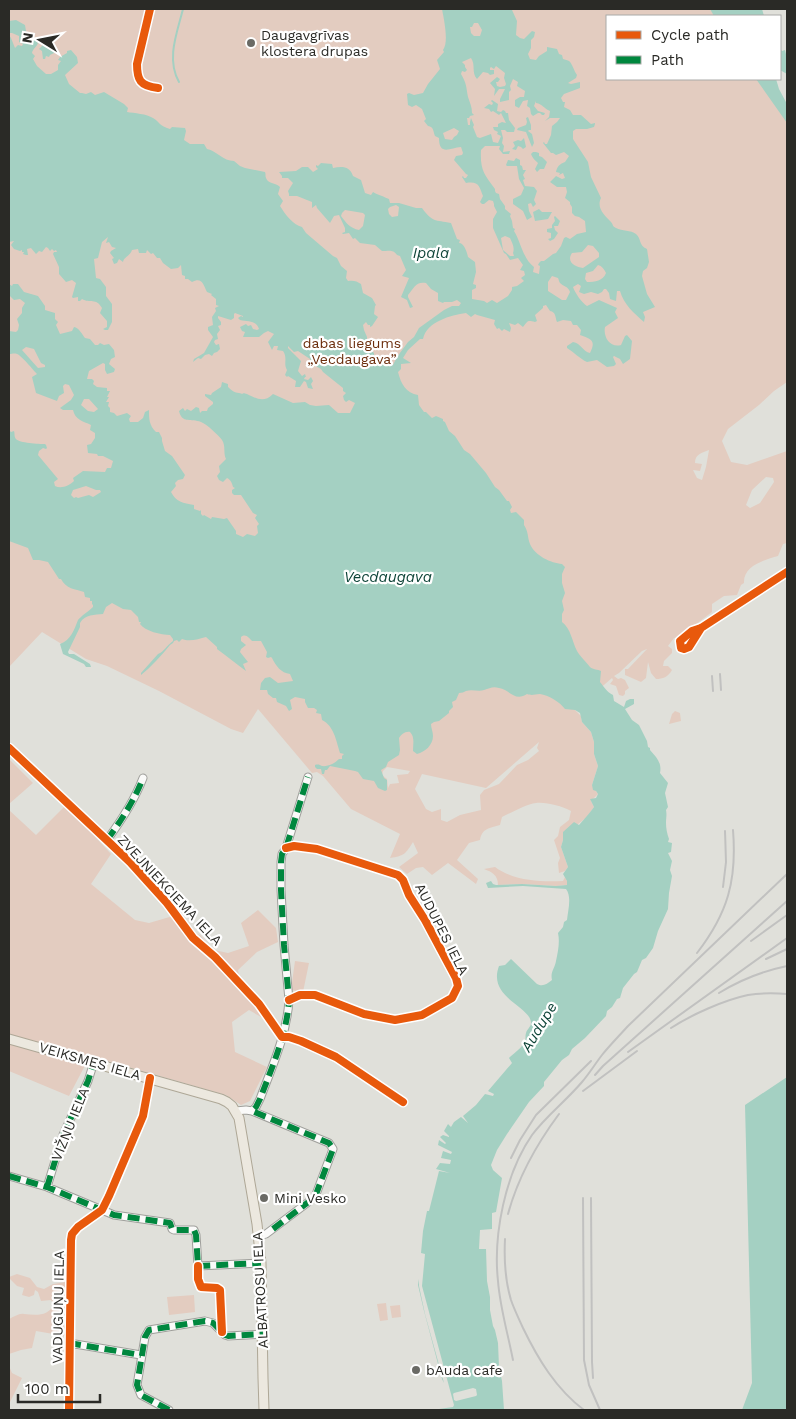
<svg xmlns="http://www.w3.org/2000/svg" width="796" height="1419" font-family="'Work Sans',sans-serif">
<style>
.green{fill:#e3ccc0;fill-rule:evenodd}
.water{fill:#a4d0c2;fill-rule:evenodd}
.pier{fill:#e0e0da}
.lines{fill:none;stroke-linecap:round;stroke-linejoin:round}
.stream{stroke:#a4d0c2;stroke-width:2}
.minor-casing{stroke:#9f9f9b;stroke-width:9}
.major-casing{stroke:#aea796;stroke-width:11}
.minor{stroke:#fafaf9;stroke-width:7}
.major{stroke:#ece8df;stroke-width:9}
.rail{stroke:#c1c1c0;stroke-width:2}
.quiet{stroke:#00873e;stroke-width:6;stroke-dasharray:12 6;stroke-linecap:butt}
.cycleway-casing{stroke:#fff;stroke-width:11}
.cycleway{stroke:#e8590c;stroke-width:8}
.poi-dot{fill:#6a6a65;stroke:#fff;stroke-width:2}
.labels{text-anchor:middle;stroke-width:4.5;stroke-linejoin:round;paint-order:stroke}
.poi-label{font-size:14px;fill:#2a2a26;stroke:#fff;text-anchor:start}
.park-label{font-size:14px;fill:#6c2e0d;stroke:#fff}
.street-label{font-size:14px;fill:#2a2a26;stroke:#fff}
.water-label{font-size:15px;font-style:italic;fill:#0d4337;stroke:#fff}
</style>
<rect width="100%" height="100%" fill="#e0e0da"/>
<!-- green -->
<path class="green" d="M9 9H761L764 16H607V79H773L787 107V382L774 391 759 405 728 429 722 441 731 462 747 465 787 451V543L783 544 778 556C764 560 743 566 744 583L741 585 737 595 724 596 712 604V612L679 637 674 638 668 646 672 649V653L664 661 663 666H668L672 670C668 677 663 679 656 679L651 673 648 662 646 678 641 682 625 675V669H628L647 649 642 651 619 673 614 676 618 679 621 678 625 680 629 688 625 691V694L623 696 619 695 616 686 610 684 613 680 612 678 575 710 581 716 582 722 591 732 594 742V754L598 766 592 785 598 794 591 801 594 807 587 817 563 836V840L561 847 568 867 565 871 559 873 558 863 560 858 554 840 558 836 560 827 569 820 571 811C561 806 547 802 536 803 526 804 511 813 502 817L500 825C490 828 482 828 480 840L469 843 457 860 478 879 476 884 448 863 432 875 423 867 416 868 407 874 399 867 418 853 413 842C406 853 405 856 390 858L400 834 351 809 323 776 317 772 312 773 258 709 243 733 231 729 159 691 107 666 86 659 42 632 9 667ZM709 450 706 467 702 480 697 478 693 470 700 471 702 464 695 463C695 454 702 453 709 450ZM766 477 773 478 774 482 760 503 750 508 746 505 752 490ZM539 742 537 748 539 751 528 760 517 765 499 784 484 790 480 795 481 810 460 815 447 822 441 820V809L432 812 426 809 415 789 422 774 486 788ZM387 767 410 771 408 774 397 775 399 783 390 784 388 788 387 779 382 775 383 771Z
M675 711 680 713 681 721 669 724 672 714Z
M9 759 33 783 9 804Z
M66 805 111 854 91 884 135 920 149 923 173 916 183 929 200 935 214 950 228 953 249 946 241 923 258 910 276 928 278 942 257 952 238 970 241 988 262 1011 261 1017 249 1010 232 1022 235 1052 267 1067 250 1101 241 1105 226 1095 90 1056 69 1096 9 1071V810L36 835Z
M495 867C514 881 540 882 563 881L565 877 567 881V885L556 886 522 884 498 885C498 875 492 872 484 869Z
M295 961 309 963 303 992 291 990Z
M17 1274 30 1278 37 1287 44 1289 53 1284 66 1282V1311H62L58 1323 65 1326V1336L36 1331 32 1348 21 1350 9 1354V1319C14 1317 19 1313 24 1314 36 1315 48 1317 54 1304L51 1300 41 1301 38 1292 35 1290 34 1295 29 1297 22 1295 24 1288 17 1286 9 1278V1277Z
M194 1295 195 1312 169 1315 167 1297Z
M386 1303 388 1320 380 1321 377 1304Z
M400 1305 401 1317 392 1318 390 1306Z
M9 1366 12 1373 22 1378 9 1404Z"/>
<!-- water -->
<path class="water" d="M442 9H510L512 10 517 21 516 35 520 38 524 39 532 31 535 32 534 37 531 40V48L528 54 530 59 536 60 539 56 547 51V47L557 49 559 54 562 55 563 59C565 60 568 60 569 61 572 63 574 71 577 75L576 78 568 83 571 84 580 82V88L564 94 561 98 563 102H565L564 107 570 110 573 115H581L591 124 595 123V124L594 127 587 129H576L573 131V139L588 162 591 177 601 198C596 208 605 216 611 222 614 226 612 226 616 228 622 231 631 230 636 234 642 239 638 245 647 249L649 262 647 268 643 271 642 276 647 294 655 307 643 312 645 317 644 322C634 313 624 305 620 291H617L616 301 610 299 609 293 606 289H604L602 292 598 294 591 292 584 294 579 292 581 286 578 284 573 287C575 293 582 303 587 306L599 300 617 308 615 312 618 318 605 327C603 337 610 348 621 345L625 336 627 335 632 341 630 359 623 364 620 359 614 356 613 357 616 364 614 366 607 367 597 360 587 362C580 359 574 352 567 348V346L573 342C581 343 583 352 590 353 596 341 592 339 580 335L581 330 577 325H573L571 321 563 320 557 322C555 317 556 312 550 311L546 305 543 306V308L535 315 537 321 535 322C527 320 528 321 523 327L518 323 515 325 509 323 511 328 510 332 504 329 502 331 499 328 497 329 494 324 495 320 477 315 475 314 471 317 466 313C451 315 426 322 423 339H420L408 350 403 358 411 363 401 364V369L398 372C401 384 406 393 418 395L419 405 424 412H426L432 418 436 416 443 419V421L445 422 449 431 455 436 464 450 470 454 486 473 495 487 499 490 507 501H509L512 507 510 510 511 513 516 512 524 520V525C529 533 527 536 530 544 535 556 551 563 562 564L565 567 562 574V583L565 593 562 601 564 610 562 614V622C571 629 572 641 577 651 580 656 586 662 590 667 593 670 598 669 601 671L600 682C604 687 607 692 613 695L614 701 624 707 626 701 630 699H634V704L625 709 632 720 639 725 647 741 648 747 650 748V750C657 758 662 763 660 773L668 783 665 793 668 807 666 810C667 815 666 818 666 823 666 828 667 834 669 839L668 842 672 843 671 852 668 853 672 861 670 870 672 876 669 893 668 909 658 931 653 948 646 958 642 960 637 972 634 974 623 988 620 998 617 999 612 1007 607 1011 606 1016 585 1038 572 1049 569 1055 562 1060 544 1082V1086L529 1102 507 1134 497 1150 491 1165 493 1170 502 1178 496 1212 492 1213V1229L480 1230 479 1249H486L487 1281 490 1297V1310L493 1326 495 1330 498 1343 499 1367 502 1381 504 1410H432L453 1407 454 1405 422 1286 425 1254 421 1253 423 1231 427 1211H429L439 1171 450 1173 436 1169 440 1163 450 1164 451 1160 441 1158 443 1151 451 1154 452 1152 438 1145 439 1140 445 1144 446 1143 440 1137 443 1135 449 1137V1136L444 1131 448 1124 451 1127 454 1122 461 1117 468 1123 463 1116 476 1105 485 1094 493 1096 494 1094 488 1091 512 1063 509 1058C514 1053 522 1048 525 1041 526 1038 525 1036 526 1033 527 1029 531 1027 531 1023 531 1006 487 998 499 966L505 965 511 959 537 984C543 987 547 984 552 980 550 972 555 968 556 961 558 952 560 942 558 933L563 927 564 922 567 920C568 910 572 897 566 889L523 886 488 888 486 883 491 881 493 884 496 885 522 884 556 886 567 885V881L563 874 568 867 561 847 563 840V832L574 822 579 825C584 819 589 814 594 807L590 799 596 798 598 794 596 791 593 790 592 785 598 766 594 754V742L591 732 582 722 580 713 575 710 565 709C560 702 548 695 540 694 534 694 533 696 527 694 515 702 510 690 499 688 493 686 490 688 484 690 479 692 472 689 466 691 464 692 462 693 459 693L456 700 452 702 453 707 449 711V713L439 721 434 722 431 724C431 728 433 732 433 736 433 745 425 752 417 754L413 751C413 744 415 737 410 732 405 731 401 735 399 738L400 750 399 755 388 762 386 767 381 770 384 778 387 780V790L385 791 378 788 374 781 363 779 358 772 355 771 330 766 327 770H325L324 774H322L321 769H317L315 767V765C318 764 320 765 322 766 328 767 335 763 339 759H342V756L344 754 340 753C336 740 334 726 322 720L321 714 316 713 317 710 314 708H308L305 702V699L295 697 290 700 292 709 289 711 286 706 277 702 276 698H273L268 694 267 690H260L261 683 265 678 270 677 278 683 293 681 290 674C281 673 276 666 272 658L271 657 268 658 266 657 267 652 261 641H252C249 638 246 633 241 637V641L246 645 241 649 240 652 248 662 243 664 246 671C236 664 227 656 217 649V647L206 637C199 639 189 642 182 639L179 642 177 640 174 641 173 643 170 645C163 654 150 668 141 675V673L158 654C164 652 167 645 173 641V639L170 635C161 635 145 631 140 624L141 622H139L138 617 131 610 123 609 112 603 106 607 103 614C95 615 85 614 80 623V627L68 652 69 654H74L90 664 91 667H86L84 664 63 654 60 644C71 640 74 630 78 620 80 617 90 610 93 607V605L92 604V601H90V598L85 597 84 592C75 589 66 589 61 579H59L48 562 39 560H33L28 548 9 541V430L11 432 14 431C15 434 14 437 16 439 19 443 39 444 45 444L46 445 47 448 46 449 43 448 39 451 38 455 58 479 54 482 55 486C61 489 69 486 74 481L73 478 83 471 105 472 107 468H111L113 461 103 456H98L97 454 88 453 87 445 91 444 95 438V433L90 430 91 425C83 421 75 420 73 410H63L60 408 71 400 74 395 69 385 65 384 63 386 64 393 59 396 57 401 36 393 32 377 37 374C34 371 21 355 17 354 14 353 12 354 9 354V331L16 332 18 330 19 325 17 319 22 313V308L25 303 20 299 14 300 9 295V284L12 286 13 284H18L24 292 38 296 45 306V310L55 313V319L58 322 56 325 60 334 72 331 74 327C79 328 82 334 85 338L90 339 95 345H98L100 343 104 345 109 344 114 350 115 357 111 359 109 364 115 369 114 372 107 374 105 370V364L103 363 89 371 87 379H92L94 381 93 384 97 387 107 388V391H110L107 397H109L106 402H109L108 406 110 408V412L114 413 117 416 127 413 131 416 129 419 130 422H138L143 418 145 412 149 410C149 419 149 425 156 432H159L162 438V441L165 451 172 456 185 475 183 479 178 480 175 483 176 486 171 492C176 502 183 503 194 505V509L200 511 201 510V514L203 516 204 515 211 519 212 517 224 519 227 518 236 531V534L243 537 247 534 255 536 258 533 257 526 259 524 255 518 257 515 253 513 241 495H234L232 493V490L235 488 233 487C232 483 231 480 227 478L223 482 219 480 217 476 220 472 219 466 226 459C223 453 226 446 222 440 218 435 207 424 201 422 191 418 182 424 179 411L183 408 185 411 187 409 191 411 196 407 199 408 200 413 202 411H207L208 408 213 404V402L205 396V394L211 395 212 393 221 387 222 382 228 384V387C231 390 235 393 239 393 245 395 241 392 247 394 257 399 264 403 273 394L293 403 305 402 310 405 316 406 329 405 338 413H350L355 403 349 400 346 402 344 400 343 396 346 393 343 391V388L323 372 321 369 312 364 310 359 298 351 294 352 288 346V348L301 361 298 371 302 376 305 374 306 377H305L304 379 308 380 311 377 313 381 311 384 313 389 308 388 306 382 304 381 300 387H295L296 381 288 376 287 377 285 375 287 370C283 364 288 358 283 351L277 350 278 346H274L272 350 268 342 274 334 268 331 264 333 259 337H243L245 332 242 331 240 327 246 324 248 326 251 325 253 329 257 330 259 329C256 320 248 322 240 320L238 318 241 316 243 317V316L235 313 234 314V318L231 320 218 316V318L221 322V325L218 326 220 330 217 334 218 339 215 340 214 342 216 345 219 344 220 349 217 352 214 353 212 356 209 354 205 355 201 359 198 358 193 362 194 359 204 353 213 337 208 330V327L213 325 212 317 216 311 215 308 219 306 216 305V299L211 295 212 294 207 292C203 284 202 277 192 282L188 279H185V276L182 275 181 265 178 268 171 269 163 263 160 258H157L153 253 151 254 147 250 146 253H139L138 249 132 250C130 256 124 257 123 262L119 259 117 263 114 264 112 259 114 258 110 253 111 251 116 248 112 247 109 242 106 243 108 237 102 242 98 258 94 259 96 278 100 279 106 287V296L112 304V322L108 330H105L103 329 107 327V321L100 313 102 308C96 297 90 304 82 299L80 301H78V297L73 298 72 297 76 283 72 280 66 282 59 274V267L53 254 54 252H57L56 250 54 251 52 249 50 251 48 248 46 247 42 252 39 251 36 254 31 248 27 249 28 255H26L23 254 24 252H22V250L20 251 14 249 11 245 14 241 9 242V35L11 38 15 48 18 45 22 46 23 44 19 42V36L12 33H9L10 28 9 21 16 20 25 25 26 31 30 38H33L38 43C37 47 33 48 32 53L35 56 33 59 37 66 46 74H51L58 70V65L61 61 58 60 60 57 67 53V51L71 50 77 57 78 63 65 75 69 84 80 93H82L86 94 91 92 95 95 104 92 124 104 128 108 127 112C134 113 147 114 153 118 160 122 159 126 170 129L172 127 185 128 186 131 184 140 190 144H204L207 149C217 151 223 161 234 161L240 166 245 168 265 172C266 174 265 176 266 178 268 184 277 183 280 187L278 194 283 201 280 206C285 214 293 225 302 227L306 233 333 256 337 258 341 266 347 271 346 278 348 281C353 280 357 281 361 284L363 293 372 298 376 305 375 306 374 314 378 317 372 326 370 327V325H368L366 322 363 325 364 330 367 337V347L374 353V357L382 358 388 366 393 365 397 357 408 342 414 337 419 328 444 310 452 306H459L461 303 457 300 452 302H444L443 303 438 301V293L431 289 426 283C416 281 414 288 408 295V297L413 307 410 308 407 300 401 297 409 278 402 276 406 270 400 256 397 255C393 249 389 251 382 251L375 245 360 243 355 238 353 239 349 233 343 234 342 233 345 232V228L339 215 334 216 330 223 317 208 316 205 312 208V202L297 196H289V194L288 191 293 183 288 178H282V176L279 172 296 171 302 167H308L313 172 318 169 316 167V165L318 166 321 163 332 164 333 168C342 166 350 166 353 176L361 180 365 193 371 195 373 192C374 193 387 198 389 199L390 203H399L416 208H422C432 222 435 220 451 223L457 239 460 240 459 243C464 243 467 252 468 257L475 262 476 272 473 284 476 285V288L472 290V299L484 301 487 303 492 300 497 303 508 296 512 290V287L517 286 524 281 521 278 525 275 524 271 520 270 523 265 518 258 510 260 506 254 504 253 493 228V219L497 212 494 206V204L493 201 489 200 484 204H482L480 202 483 196C479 186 479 181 466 183L462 177 463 176 464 178H466L468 175 466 174 454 160 456 156 462 155 463 153 461 147C450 148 439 156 439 138L435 136C433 131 434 127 428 126L424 121 426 119 422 109 416 105 412 107 408 105 407 94 409 93 414 95 423 93 428 84 440 69 437 60 444 52 443 50C449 42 444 20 442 9ZM474 23H478L482 30 480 36H474L471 33 470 27H472ZM471 58C476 65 471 72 477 79L483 72 488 73 490 75 494 74V70H490V68L491 67 494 69 496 66 505 73 504 78 506 84 505 86 500 87 497 86 496 82H498L500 79 497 77 490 83 495 89 494 96 499 89H505L500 99V102L509 100V92L511 90 510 86 513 79 518 82 517 86 525 91 524 97H520L515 100V106L519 108 523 101 528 100 527 106 530 108 531 114 533 116 538 113H540L542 115H544L545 113 538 111 534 106 536 101V103C543 104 544 109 550 111L549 117 545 121 550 118H560L557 122 552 126 551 135 547 144H545L544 142 543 143 551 153H553L556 155 564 152 569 156 565 162C560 164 557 166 556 172L560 173 559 175 563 173 565 178 562 179 556 176 550 182 557 187H566L567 192 565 198 570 202V204L572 207V213L575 216 579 217 585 221 586 232 577 234 570 239 566 237 564 238 561 246 556 253 553 254 544 261H541L539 263 538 265 540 266 539 274 533 272 534 267C523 259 521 242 514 231L515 229 513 228 512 221 510 216 511 214 505 209V206L500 199 499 194 496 193 495 191V189C484 174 480 170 481 150L485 146H500L499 149 503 154H509L510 151 503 152 504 146 502 143 503 138 501 130H505L507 132H514L515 128 509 120 508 113H506L505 111 503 110 501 112 497 111 498 104 492 100 491 101 493 103 492 105 489 104 484 108 489 109 491 112 493 111 499 115 501 113 506 123 502 122 498 124V127H493L494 130 498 132 497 134 501 136 498 143 493 142 491 134 480 138 477 137 473 127 474 125 471 118 470 122V125H468L467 118H469L470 116 474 115 472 113C472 107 470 103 468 97 466 87 467 84 461 74L462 71 465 72 467 70 465 67V65L462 62ZM454 128 459 131 457 135 454 137 452 140 445 139 443 133ZM396 205 399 207 398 216 392 217 389 214 388 209 390 207ZM345 210 363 213 365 215 363 226 359 230C350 228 347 224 341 216L342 213ZM505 236 510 238C512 243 515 247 513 253L514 256H510L503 250 501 238ZM588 245 593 246 599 253V257L583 268C575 267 566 262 572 253L582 252ZM598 265C602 266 604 269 606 273 603 281 595 282 587 282L585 279 586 273 593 271ZM552 276 558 278C559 280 559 282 560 283 564 287 568 286 570 292L566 300H562L548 291V282ZM26 347 34 349 41 363 45 365V367L38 368 22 350ZM84 399H89L98 409 94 412 88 411 81 405ZM86 486 96 490H100L101 492 93 497 89 495 78 498 76 497 74 498 71 495 73 490Z
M710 9H762L764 16H714Z
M42 42 52 43 58 51 57 53H54L50 55 49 57 46 56 45 59H43L42 51 39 49 42 46Z
M780 49 782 51 785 50 786 54 787 56V74L780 70Z
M756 79H776L779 89 787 104V123Z
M528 117 531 125V130H529L528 131 532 134 534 143 532 147 526 132 517 130 518 128 526 125 527 122 526 118Z
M524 138 526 147 523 149 521 147 518 146 516 150 512 149 515 146 513 142 518 140 521 141Z
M533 152H536L539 153V156L542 157 547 162 544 169H540L537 172 535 169 538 163C535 160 533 159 531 154Z
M516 158 520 160V165L522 166 523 170H526L523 175 525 179 523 180 525 186 534 187 537 191 534 200 536 204 533 207 531 203 528 204 529 211 532 217 527 220 523 211 513 204V199L521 195 524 188 519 179 517 166H507L506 165 508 160 514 161Z
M539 209 542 212H552L548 219 535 221 533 212Z
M555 216 560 221 558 226H554L555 230 558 233 554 239 550 241 548 239 551 238V233L547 232V229L552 228V225L555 221 554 217Z
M787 1077V1410H742L752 1383 745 1105Z
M419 1279V1286L425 1314 444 1383 442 1379 424 1311 418 1285Z"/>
<!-- pier -->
<path class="pier" d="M473 1388 476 1389 477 1395 476 1396 456 1401 454 1400 453 1394 454 1393Z"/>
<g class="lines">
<!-- stream -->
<path class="stream" d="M179 82C166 59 177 33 183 9"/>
<!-- minor casing -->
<g class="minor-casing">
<path id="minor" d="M150 9 137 64C137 80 140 86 158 88
M701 628 689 647 684 649 681 648 680 641 692 631 701 628 787 572
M9 748 130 862 167 903 193 938 215 957 259 1004 282 1037H289L301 1041 336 1057 403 1102
M107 840C121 821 135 799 143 778
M286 848 294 846 317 849 398 875 403 880 409 895 425 920 456 978 458 986 452 998 422 1015 395 1020 364 1014 315 995H300L289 1000
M236 1111 246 1110 252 1111 329 1143 333 1149 315 1197 266 1234 258 1236
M252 1111 256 1107 260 1099C272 1067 287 1034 289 1000L284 945 281 890V862L282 854 286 848 308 777
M9 1176 47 1187 114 1215 170 1223 172 1229 174 1230H194L196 1235 198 1266 261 1263
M47 1187 63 1135 88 1081 94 1062
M198 1266V1279L201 1287 217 1288 220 1290 222 1332
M69 1343 141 1355
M69 1410 71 1240 72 1234 78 1227 102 1210 109 1196 143 1116 150 1078
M169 1410 141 1395 137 1385 145 1337 149 1330 205 1321 213 1323 225 1335 228 1336 263 1334"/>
</g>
<!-- major casing -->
<g class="major-casing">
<path id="major" d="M9 1039 221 1099 227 1102 232 1106 239 1118 257 1224 261 1263 263 1378 264 1410"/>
</g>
<!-- minor -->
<use href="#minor" class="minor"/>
<!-- major -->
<use href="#major" class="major"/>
<!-- rail -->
<path class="rail" d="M720 674 721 690
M712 676 713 691
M723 887 726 862 725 831
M751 941 787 915
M697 953C728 913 737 880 733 830
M766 959 787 949
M719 993C740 980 763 971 787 966
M671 1028C691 1015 724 1000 748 995 761 993 774 993 787 994
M628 1052 787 938
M595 1075 603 1066 787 901
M583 1091 637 1051
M511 1158 520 1140 536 1115 591 1061
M583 1198 584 1360 589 1385 600 1410
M591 1198 592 1362 593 1378
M508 1214C518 1177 536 1145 559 1114
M505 1239C504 1259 505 1280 511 1300 514 1309 519 1319 523 1328 538 1359 556 1389 584 1410
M513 1360C508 1334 500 1308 498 1281 493 1235 505 1174 532 1135 546 1116 566 1101 582 1082 589 1074 595 1064 602 1055 610 1045 619 1036 628 1026L787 874"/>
<!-- quiet -->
<path class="quiet" d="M107 840C121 821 135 799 143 778
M9 1176 47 1187 114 1215 170 1223 172 1229 174 1230H194L196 1235 198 1266 261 1263
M47 1187 63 1135 88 1081 94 1062
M273 1229 315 1197 333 1149 329 1143 252 1111 256 1107 260 1099C272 1067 287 1034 289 1000L284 945 281 890V862L282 854 286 848 308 777
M69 1343 141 1355
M169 1410 141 1395 137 1385 145 1337 149 1330 205 1321 213 1323 225 1335 228 1336 263 1334"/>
<!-- cycleway casing -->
<g class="cycleway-casing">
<path id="cycleway" d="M150 9 137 64C137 80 140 86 158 88
M701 628 689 647 684 649 681 648 680 641 692 631 701 628 787 572
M9 748 130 862 167 903 193 938 215 957 259 1004 282 1037H289L301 1041 336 1057 403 1102
M286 848 294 846 317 849 398 875 403 880 409 895 425 920 456 978 458 986 452 998 422 1015 395 1020 364 1014 315 995H300L289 1000
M198 1266V1279L201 1287 217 1288 220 1290 222 1332
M69 1410 71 1240 72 1234 78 1227 102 1210 109 1196 143 1116 150 1078"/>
</g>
<!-- cycleway -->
<use href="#cycleway" class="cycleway"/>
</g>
<!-- markers -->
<g class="poi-dot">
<circle cx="251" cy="43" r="5"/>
<circle cx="264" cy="1198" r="5"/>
<circle cx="416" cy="1370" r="5"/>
</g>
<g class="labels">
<!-- poi labels -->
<g class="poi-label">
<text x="261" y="40">Daugavgrīvas<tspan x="261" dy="16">klostera drupas</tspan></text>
<text x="274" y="1203">Mini Vesko</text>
<text x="426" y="1375">bAuda cafe</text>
</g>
<!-- park labels -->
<g class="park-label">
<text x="352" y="348">dabas liegums<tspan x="352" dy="16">„Vecdaugava”</tspan></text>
</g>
<!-- street labels -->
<g class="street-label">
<text transform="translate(170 890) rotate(47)" y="5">ZVEJNIEKCIEMA IELA</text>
<text transform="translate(442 929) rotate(63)" y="5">AUDUPES IELA</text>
<text transform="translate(90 1061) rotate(16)" y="5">VEIKSMES IELA</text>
<text transform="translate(70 1124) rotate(-68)" y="5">VIŽŅU IELA</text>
<text transform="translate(260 1290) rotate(-93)" y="5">ALBATROSU IELA</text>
<text transform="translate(58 1307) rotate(-89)" y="5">VADUGUŅU IELA</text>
</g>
<!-- water labels -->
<g class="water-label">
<text x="431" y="258">Ipala</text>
<text x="388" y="582">Vecdaugava</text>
<text transform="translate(539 1027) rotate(-59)" y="5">Audupe</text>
</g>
</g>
<!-- border -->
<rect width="796" height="1419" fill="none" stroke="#2a2a26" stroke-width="20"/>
<!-- legend -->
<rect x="606" y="15" width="175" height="65" fill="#ffffff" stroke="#aaaaa8"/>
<rect x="616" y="31" width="25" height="8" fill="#e8590c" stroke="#aaaaa8"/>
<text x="651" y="40" font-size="15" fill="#2a2a26">Cycle path</text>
<rect x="616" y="56" width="25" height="8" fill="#00873e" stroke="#aaaaa8"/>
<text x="651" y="65" font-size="15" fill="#2a2a26">Path</text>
<!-- north arrow -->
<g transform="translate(40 40) rotate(280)" stroke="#ffffff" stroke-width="4" paint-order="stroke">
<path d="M0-4L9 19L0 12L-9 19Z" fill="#2a2a26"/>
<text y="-8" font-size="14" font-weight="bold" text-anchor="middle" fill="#2a2a26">N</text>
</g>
<!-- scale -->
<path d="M18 1394v8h82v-8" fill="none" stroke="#2a2a26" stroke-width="2.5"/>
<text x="25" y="1394" font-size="15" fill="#2a2a26" stroke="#ffffff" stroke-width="4" paint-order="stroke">100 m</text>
</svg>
